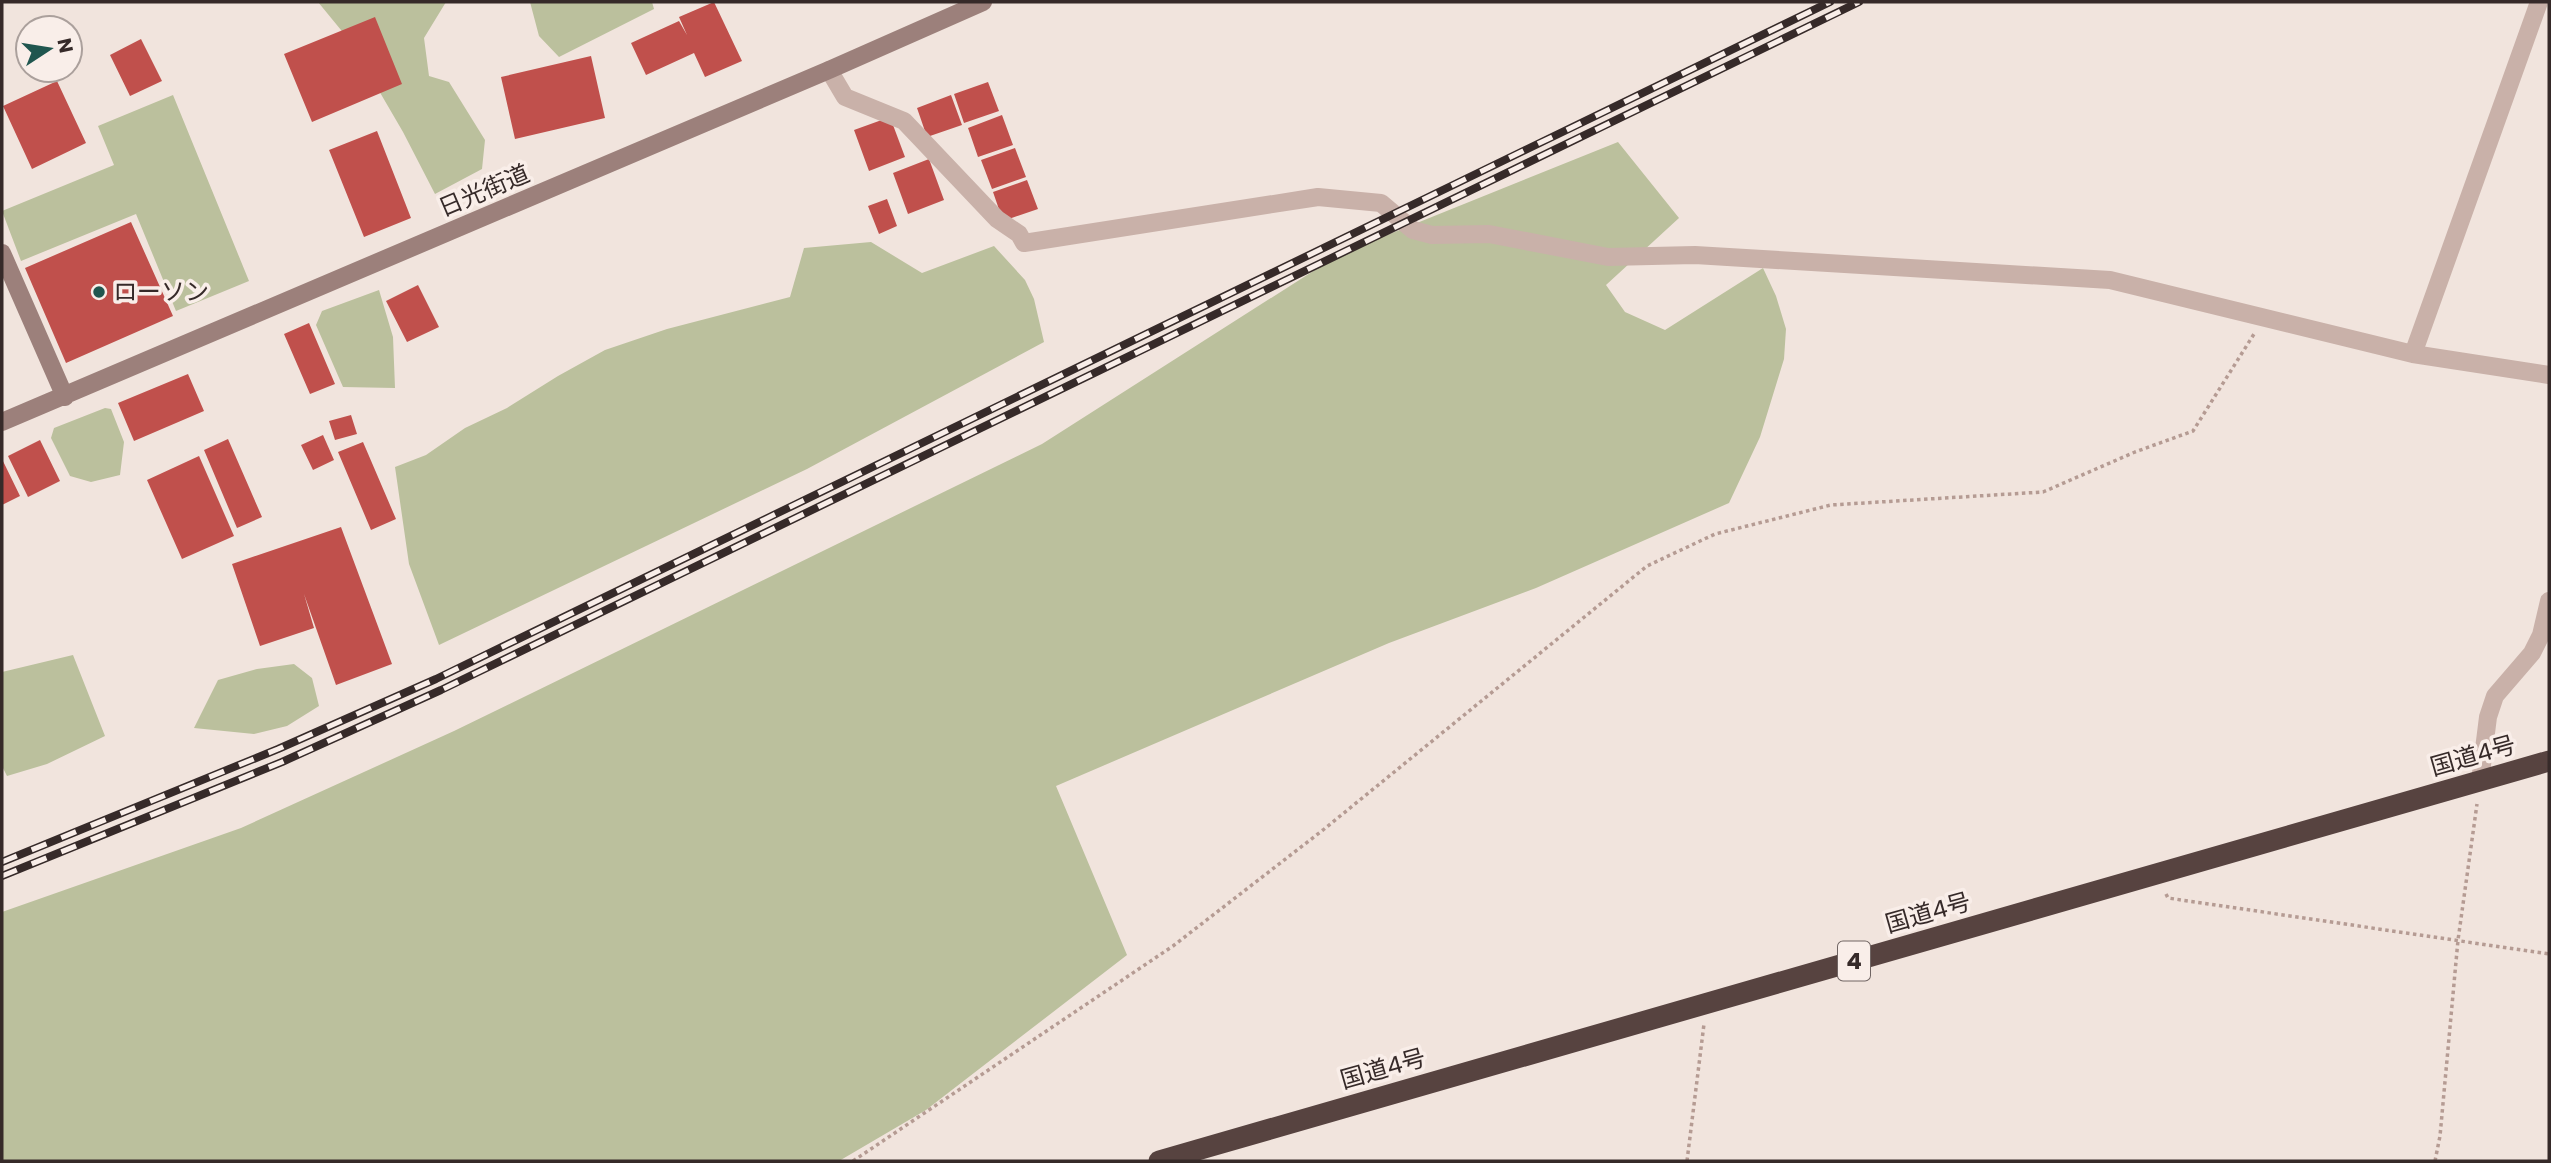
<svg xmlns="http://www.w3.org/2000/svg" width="2551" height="1163" font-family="Poppins,'Noto Sans JP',sans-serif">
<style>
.green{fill:#bbc09d}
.building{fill:#c0504c}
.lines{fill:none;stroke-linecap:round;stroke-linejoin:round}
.path{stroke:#b59b93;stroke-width:3.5;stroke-dasharray:3.5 3.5;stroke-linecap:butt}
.street{stroke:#c9b1a9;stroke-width:18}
.secondary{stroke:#9c807b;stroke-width:18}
.highway{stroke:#574340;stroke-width:21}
.rail-casing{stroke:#362a29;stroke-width:8}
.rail{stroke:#f9eee9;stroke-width:5;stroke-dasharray:16;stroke-linecap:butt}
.poi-dot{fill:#20564f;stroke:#f9eee9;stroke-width:2.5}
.labels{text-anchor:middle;stroke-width:7;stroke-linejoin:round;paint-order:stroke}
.shield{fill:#f9eee9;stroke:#706563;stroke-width:2}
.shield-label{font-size:23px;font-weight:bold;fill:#362a29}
.street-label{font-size:24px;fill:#362a29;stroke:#f9eee9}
.poi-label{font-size:24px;fill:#362a29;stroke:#f9eee9;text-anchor:start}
</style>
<rect width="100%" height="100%" fill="#f1e4dd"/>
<!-- green -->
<path class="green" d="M318 2H446L424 38 429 76 449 82 485 140 482 169 435 194 403 132 350 41Z
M530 2H652L654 9 559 57 539 36Z
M173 95 249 281 176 311 136 214 21 261 2 211 114 165 98 126Z
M1618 142 1679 218 1606 285 1625 312 1665 330 1763 268 1776 296 1786 329 1784 359 1760 437 1729 503 1536 588 1389 643 1056 786 1127 955 926 1110 839 1161H2V912L241 828 454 731 1042 444 1340 254Z
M871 242 922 273 994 246 1025 280 1034 299 1044 342 807 469 439 645 409 564 395 467 426 455 465 428 507 408 558 376 605 350 667 329 790 297 804 248Z
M379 290 393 337 395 388 343 387 316 325 322 311Z
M105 408 111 409 124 442 120 475 91 482 70 476 51 438 54 428Z
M73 655 105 736 47 764 7 776 2 766V672Z
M294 664 312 678 319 706 287 726 254 734 194 728 218 680 257 669Z"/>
<!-- building -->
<path class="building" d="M714 2 742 61 705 77 694 53 646 75 631 43 679 21 687 35 679 17Z
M375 17 402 84 312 122 284 54Z
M141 39 162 81 130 96 110 55Z
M591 56 605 118 515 139 501 77Z
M57 81 86 143 32 169 3 106Z
M988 82 999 111 964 123 954 94Z
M951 95 962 125 927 137 917 108Z
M1002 115 1013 145 978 157 968 128Z
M890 117 905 157 869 171 854 130Z
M377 131 411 218 364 237 329 150Z
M1015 148 1026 177 992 189 981 160Z
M929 159 944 200 908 214 893 173Z
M1027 180 1038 209 1003 221 993 192Z
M887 199 897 226 879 234 868 206Z
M131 222 173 316 66 363 25 268Z
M418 285 439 327 407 342 386 301Z
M309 323 335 384 310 394 284 334Z
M188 374 204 411 134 441 118 403Z
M351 415 357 434 335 440 329 421Z
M323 435 334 460 313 470 301 445Z
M228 439 262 517 237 528 204 450Z
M40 440 60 481 28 497 8 456Z
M363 442 396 519 371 530 338 452Z
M199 456 234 536 182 559 147 480Z
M2 459 20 496 2 505Z
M341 527 392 664 336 685 304 594 314 628 260 646 232 564Z"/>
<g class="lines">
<!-- path -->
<path class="path" d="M2166 894 2168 898 2549 954
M853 1161 1173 946 1323 830 1647 566 1715 534 1831 505 2043 492 2135 452 2193 431 2254 334
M1687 1161 1704 1024
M2435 1161 2440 1136 2458 940 2477 804"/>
<!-- street -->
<path class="street" d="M829 70 845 97 904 121 997 219 1019 234 1024 243 1318 197 1381 203 1413 230 1432 235 1489 234 1608 257 1695 255 2110 280 2413 354 2549 375
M2413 354 2539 2
M2480 781 2488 717 2495 696 2532 653 2541 635 2549 601"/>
<!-- secondary -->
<path class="secondary" d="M2 253 65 397
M2 422 829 70 983 2"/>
<!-- highway -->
<path class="highway" d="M1159 1161 2549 761"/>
<!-- rail casing -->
<g class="rail-casing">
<path id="rail" d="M2 862 278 749 436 679 1830 2
M2 876 282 762 441 690 1859 2"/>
</g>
<!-- rail -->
<use href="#rail" class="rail"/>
</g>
<!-- markers -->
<circle class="poi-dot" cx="99" cy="292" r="7"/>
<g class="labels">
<!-- shield labels -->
<rect class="shield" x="1838" y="941.5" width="32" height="39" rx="5"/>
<g class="shield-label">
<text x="1854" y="969">4</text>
</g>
<!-- street labels -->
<g class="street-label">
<text transform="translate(484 191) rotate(-23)" y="8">日光街道</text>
<text transform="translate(2473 756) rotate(-16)" y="8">国道4号</text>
<text transform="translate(1928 913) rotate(-16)" y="8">国道4号</text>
<text transform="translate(1383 1069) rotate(-16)" y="8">国道4号</text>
</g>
<!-- poi labels -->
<g class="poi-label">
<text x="113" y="300">ローソン</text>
</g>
</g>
<!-- border -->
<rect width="2551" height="1163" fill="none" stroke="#362a29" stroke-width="7"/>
<!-- north arrow -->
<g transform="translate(49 49) rotate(78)"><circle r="33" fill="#f9eee9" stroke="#aba09c" stroke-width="2"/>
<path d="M0-5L12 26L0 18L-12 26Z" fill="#20564f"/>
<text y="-10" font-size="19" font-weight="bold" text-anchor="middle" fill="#362a29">N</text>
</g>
</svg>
